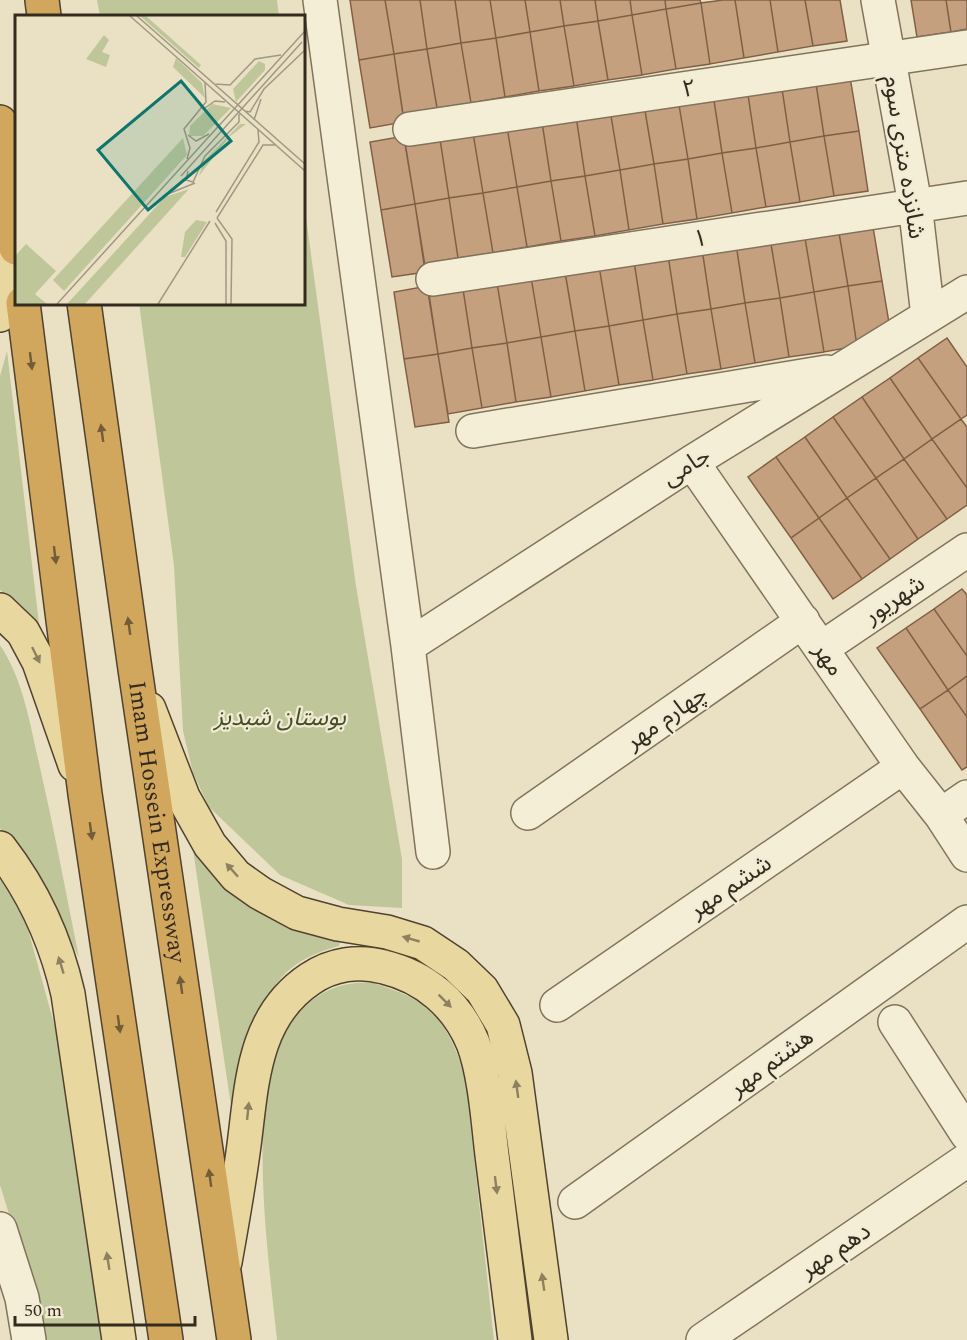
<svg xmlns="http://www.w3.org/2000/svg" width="967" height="1340" font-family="Spectral,'Noto Sans Arabic',serif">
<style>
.green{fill:#bfc79a}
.building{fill:#c4a07e;stroke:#806045;stroke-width:1.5}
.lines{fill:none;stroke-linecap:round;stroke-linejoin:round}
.minor-casing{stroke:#83735d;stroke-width:36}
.major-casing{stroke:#514230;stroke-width:36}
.highway-casing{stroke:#514230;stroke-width:36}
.minor{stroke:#f5eed7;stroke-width:33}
.major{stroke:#e9d7a0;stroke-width:33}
.highway{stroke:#d1a65d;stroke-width:33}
.oneway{fill:#735c38}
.oneway2{fill:#8e8160}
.labels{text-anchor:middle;stroke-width:4.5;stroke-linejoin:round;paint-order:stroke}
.street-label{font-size:24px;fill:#342b1f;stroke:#f2ebd4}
.park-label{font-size:24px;font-style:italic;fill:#424f28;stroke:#f2ebd4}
.inset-road{fill:none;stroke:#a19883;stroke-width:1.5}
.view{fill:#0f766e;fill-opacity:0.15;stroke:#0f766e;stroke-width:3}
.inset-edge{fill:none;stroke:#342b1f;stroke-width:3}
</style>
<rect width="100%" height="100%" fill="#eae1c5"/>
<!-- green -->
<path class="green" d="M97 0H277L279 16H100Z
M303 195 356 586 402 859V908L349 905 280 875 209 807 193 773 183 731 174 566 139 303H303Z
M7 351 40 632 17 604 0 590V376Z
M0 645C23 679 30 724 39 763 54 828 66 893 79 958L53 903 0 828Z
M193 850 200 851 281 922 310 935 339 939 340 941 339 946C285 961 271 983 252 1034 243 1058 236 1080 231 1106Z
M0 874 21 904 58 1038 108 1340H45L22 1256 0 1185Z
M373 983C432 1001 444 1017 465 1074L494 1340H277C269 1262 245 1097 285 1030 298 1008 324 987 350 984 357 982 365 983 373 983Z"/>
<!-- building -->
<path class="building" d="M350 0H385L394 54 359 60Z
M385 0H420L427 49 394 54Z
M420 0H455L461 43 427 49Z
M455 0H490L496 38 461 43Z
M490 0H525L530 32 496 38Z
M525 0H560L564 26 530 32Z
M560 0H595L598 21 564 26Z
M595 0H630L632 15 598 21Z
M630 0H665L666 9 632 15Z
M665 0H700L701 3 666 9Z
M723 0H735L744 58 710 64 701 3Z
M735 0H770L778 52 744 58Z
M770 0H805L813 46 778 52Z
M805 0H840L847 41 813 46Z
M911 0H946L951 32 917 37Z
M946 0H967V29L951 32Z
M701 3 710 64 676 69 666 9Z
M666 9 676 69 642 75 632 15Z
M632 15 642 75 608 80 598 21Z
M598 21 608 80 574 86 564 26Z
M564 26 574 86 539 91 530 32Z
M530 32 539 91 505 97 496 38Z
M496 38 505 97 471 103 461 43Z
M461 43 471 103 437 108 427 49Z
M427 49 437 108 403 114 394 54Z
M394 54 404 122 370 128 359 60Z
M849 71 859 131 824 136 815 77Z
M815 77 824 136 790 142 781 82Z
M781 82 790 142 756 148 747 88Z
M747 88 756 148 722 153 713 94Z
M713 94 722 153 688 159 678 99Z
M678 99 688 159 654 164 644 105Z
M644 105 654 164 620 170 610 110Z
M610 110 620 170 585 176 576 116Z
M576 116 585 176 551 181 542 122Z
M542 122 551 181 517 187 507 127Z
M507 127 517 187 483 193 473 133Z
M859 131 868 191 834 196 824 136Z
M473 133 483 193 449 198 440 139Z
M404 136 415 204 381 210 370 142Z
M824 136 834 196 800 202 790 142Z
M440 139 449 198 415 204 405 144Z
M790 142 800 202 766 207 756 148Z
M756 148 766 207 732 213 722 153Z
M722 153 732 213 697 219 688 159Z
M688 159 697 219 663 224 654 164Z
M654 164 663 224 629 230 620 170Z
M620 170 629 230 595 236 585 176Z
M585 176 595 236 561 241 551 181Z
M551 181 561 241 527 247 517 187Z
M517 187 527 247 493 253 483 193Z
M483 193 493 253 458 258 449 198Z
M449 198 458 258 424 264 415 204Z
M415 204 426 272 392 277 381 210Z
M872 221 882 281 848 286 838 227Z
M838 227 848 286 814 292 804 232Z
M804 232 814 292 780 298 770 238Z
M770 238 780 298 745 303 736 244Z
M736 244 745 303 711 309 702 249Z
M702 249 711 309 677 314 668 255Z
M668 255 677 314 643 320 634 261Z
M634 261 643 320 609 326 599 266Z
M599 266 609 326 575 331 565 272Z
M565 272 575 331 541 337 531 277Z
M531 277 541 337 507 343 497 283Z
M882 281 889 323 857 346 848 286Z
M497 283 507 343 472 348 463 289Z
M427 286 438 354 404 359 394 292Z
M848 286 857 346 824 352 814 292Z
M463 289 472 348 438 354 429 294Z
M814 292 824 352 789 357 780 298Z
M780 298 789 357 755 363 745 303Z
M745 303 755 363 721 369 711 309Z
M711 309 721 369 687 374 677 314Z
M677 314 687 374 653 380 643 320Z
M643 320 653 380 619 385 609 326Z
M609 326 619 385 585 391 575 331Z
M575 331 585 391 551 397 541 337Z
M541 337 551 397 516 402 507 343Z
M947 338 967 367V415L961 419 918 358Z
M507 343 516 402 482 408 472 348Z
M472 348 482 408 448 414 438 354Z
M438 354 449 422 415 427 404 359Z
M918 358 961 419 932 439 890 378Z
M890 378 932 439 904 459 862 397Z
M862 397 904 459 876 478 833 417Z
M833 417 876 478 847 498 805 437Z
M961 419 967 427V488L932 439Z
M805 437 847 498 819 518 776 457Z
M932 439 967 488V505L947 519 904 459Z
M776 457 819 518 791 538 748 477Z
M904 459 947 519 918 539 876 478Z
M876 478 918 539 890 559 847 498Z
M847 498 890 559 862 579 819 518Z
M819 518 862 579 833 599 791 538Z
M962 589 967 595V656L934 609Z
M934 609 967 656V676L948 690 906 628Z
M906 628 948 690 920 709 877 648Z
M967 676V717L948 690Z
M948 690 967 717V767L962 770 920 709Z"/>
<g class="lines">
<!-- minor casing -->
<g class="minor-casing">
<path id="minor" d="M320 0 408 646 433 852
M878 0 915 204 928 316
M410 129 967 47
M433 279 967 198
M473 431 827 372
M692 462 903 767 941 815 967 855
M408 646 692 462 967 292
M822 648 967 550
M528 813 803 621
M941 815 967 797
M557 1005 903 767
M895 1022 967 1134
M575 1202 967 922
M0 1229 22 1298 29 1340
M703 1340 967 1160"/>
</g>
<!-- major casing -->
<g class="major-casing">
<path id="major" d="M0 315 16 247
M0 610 23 632 39 662 75 765
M149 709 183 797 210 845 236 876 260 893 297 913 338 924 387 932 423 943 456 965 482 990 503 1025 515 1073 551 1340
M0 848C34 892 56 941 68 994L119 1340
M225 1262C232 1223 239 1184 244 1145 252 1084 253 1017 310 979 332 964 359 960 384 967 425 977 457 1004 473 1043 485 1074 488 1122 492 1155 500 1217 507 1278 515 1340"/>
</g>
<!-- highway casing -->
<g class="highway-casing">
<g id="highway">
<path d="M42 0 44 16"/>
<path d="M0 122 16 248"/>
<path d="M23 303 85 794 166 1340"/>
<path id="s1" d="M84 303 135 669 234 1340"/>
</g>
</g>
<!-- minor -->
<use href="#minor" class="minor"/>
<!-- major -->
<use href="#major" class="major"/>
<!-- highway -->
<use href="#highway" class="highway"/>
</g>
<!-- one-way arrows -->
<defs><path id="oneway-solid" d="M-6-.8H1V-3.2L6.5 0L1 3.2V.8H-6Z" transform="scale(1.5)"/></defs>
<g class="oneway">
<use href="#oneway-solid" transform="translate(31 361) rotate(83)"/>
<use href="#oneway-solid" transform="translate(102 433) rotate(-98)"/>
<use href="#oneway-solid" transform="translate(55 555) rotate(83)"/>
<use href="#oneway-solid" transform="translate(129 626) rotate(-98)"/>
<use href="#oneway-solid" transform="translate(91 831) rotate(82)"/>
<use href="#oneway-solid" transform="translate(181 985) rotate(-98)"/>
<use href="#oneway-solid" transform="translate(119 1024) rotate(82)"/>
<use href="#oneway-solid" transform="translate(210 1178) rotate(-98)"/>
</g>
<g class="oneway2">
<use href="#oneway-solid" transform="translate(36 655) rotate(64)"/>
<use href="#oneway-solid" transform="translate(232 870) rotate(-132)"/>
<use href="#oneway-solid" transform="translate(411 939) rotate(-164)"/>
<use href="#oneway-solid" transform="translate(61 965) rotate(-107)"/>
<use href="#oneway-solid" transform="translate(445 1001) rotate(45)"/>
<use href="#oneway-solid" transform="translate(517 1089) rotate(-98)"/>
<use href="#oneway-solid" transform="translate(248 1111) rotate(-84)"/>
<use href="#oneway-solid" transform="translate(496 1185) rotate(83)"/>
<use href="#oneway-solid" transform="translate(108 1261) rotate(-99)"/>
<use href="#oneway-solid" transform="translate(543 1282) rotate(-98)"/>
</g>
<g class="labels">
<!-- street labels -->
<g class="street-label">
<text transform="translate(689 88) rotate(-8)" y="8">۲</text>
<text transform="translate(905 157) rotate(81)" y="8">شانزده متری سوم</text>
<text transform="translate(700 238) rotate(-9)" y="8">۱</text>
<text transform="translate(686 466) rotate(-32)" y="8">جامی</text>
<text transform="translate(894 599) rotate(-34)" y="8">شهریور</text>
<text transform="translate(829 659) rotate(56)" y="8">مهر</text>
<text transform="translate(666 717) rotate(-35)" y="8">چهارم مهر</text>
<text dy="8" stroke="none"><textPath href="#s1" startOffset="524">Imam Hossein Expressway</textPath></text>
<text transform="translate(730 886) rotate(-34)" y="8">ششم مهر</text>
<text transform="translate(771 1062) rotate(-36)" y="8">هشتم مهر</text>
<text transform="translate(835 1250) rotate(-34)" y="8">دهم مهر</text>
</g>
<!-- park labels -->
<g class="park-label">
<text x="280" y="725">بوستان شبدیز</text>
</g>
</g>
<!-- overview -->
<g transform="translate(15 15)">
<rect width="290" height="290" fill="#eae1c5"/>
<path d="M125 1H131L186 50 184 53ZM89 20 94 25 87 37 95 40 91 52 71 44ZM161 43 187 68 190 83 158 52ZM244 46 250 49V55L221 87 218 74ZM197 89 216 93 188 121H174L175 111ZM225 109H231L214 122 184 161 188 147ZM168 123 172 140 49 276 38 265ZM174 174 70 289H52L150 182ZM181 205 192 207 170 242H166L170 217ZM11 229 41 256 20 279 32 289H0V241Z" fill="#bfc79a"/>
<path class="inset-road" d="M115 1 290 156M122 1 290 149M199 69 215 70 240 44 266 40M190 93 200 86 210 87M230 96 235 97 249 74 290 35M239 105 246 84M173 120 181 126 194 119M172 144 175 133 169 114 191 87 190 68M173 156 171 165 178 167 190 141 224 107V99M166 161 287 27M148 181 180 168M201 197 244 127 243 115M202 203 248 130H260M202 203 217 224 216 289M200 208 211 226V289M42 289 290 16M143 289 195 206"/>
<path class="view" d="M166 66 216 126 133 195 83 135Z"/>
<rect width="290" height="290" class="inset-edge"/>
</g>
<!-- scale -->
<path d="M15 1316v9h180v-9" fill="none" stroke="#342b1f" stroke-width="3"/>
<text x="24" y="1316" font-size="18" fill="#342b1f" stroke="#f2ebd4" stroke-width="4.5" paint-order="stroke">50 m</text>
</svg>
